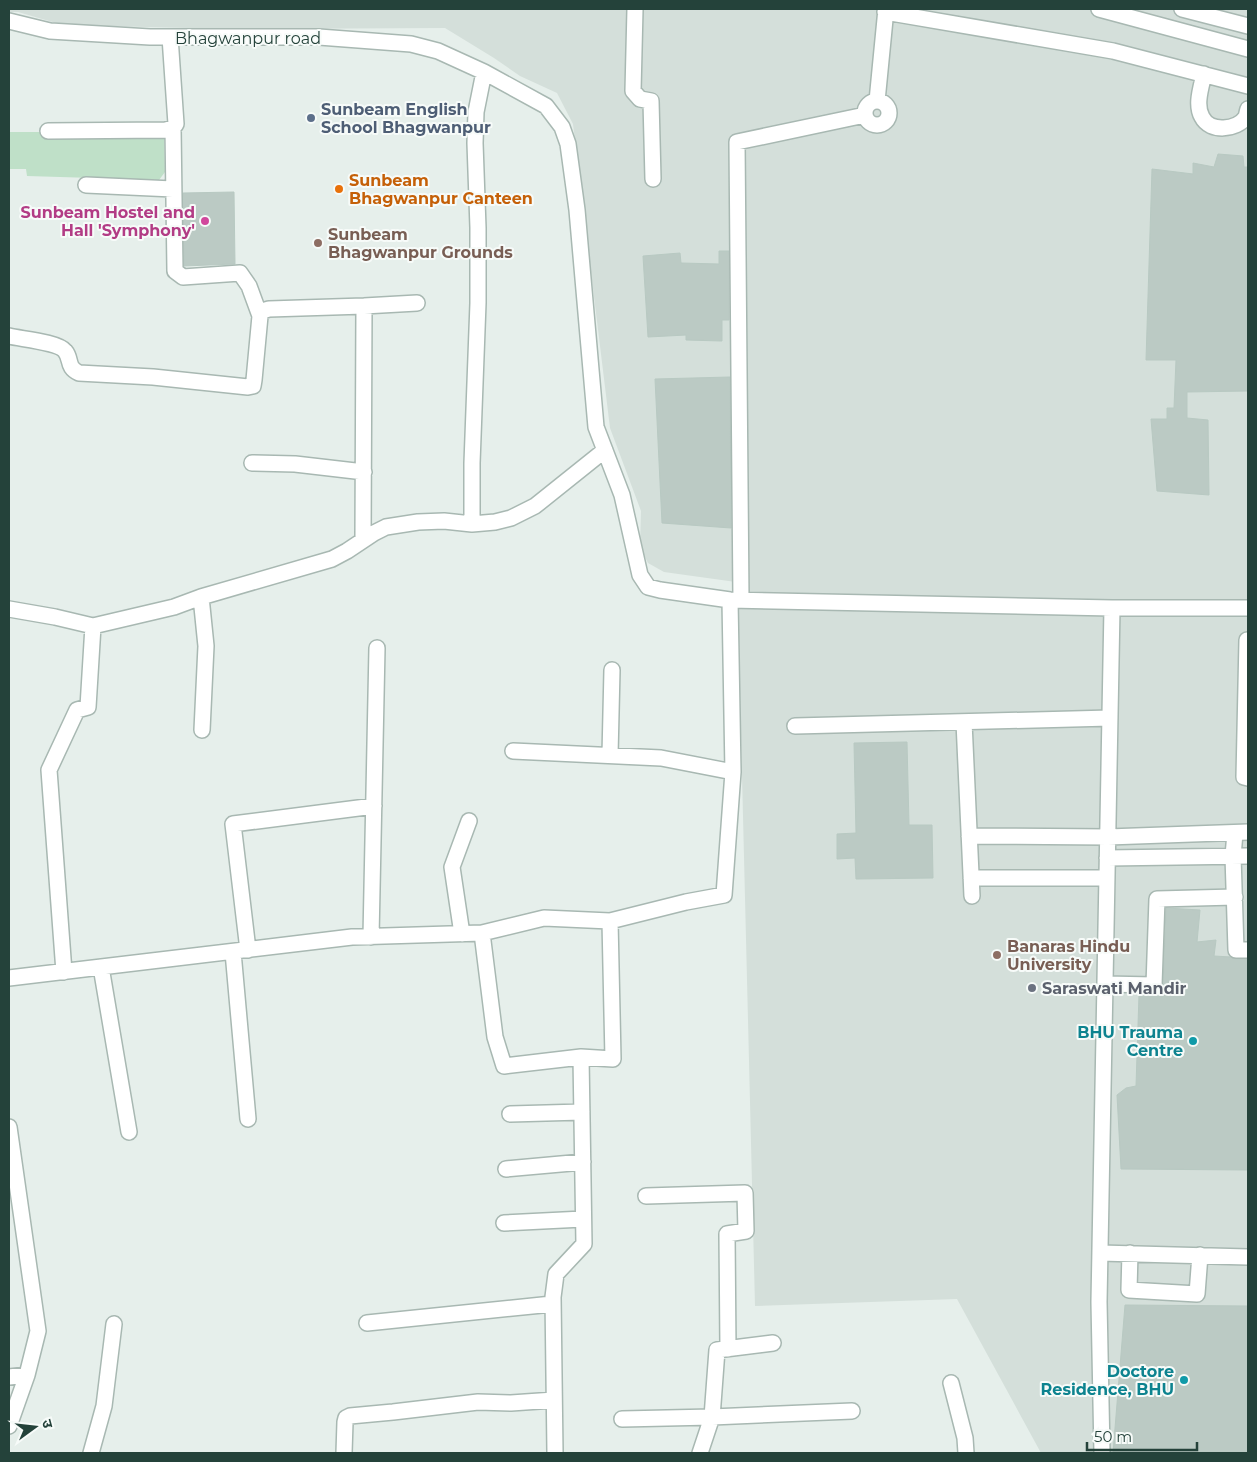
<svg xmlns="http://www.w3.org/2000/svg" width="1257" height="1462" font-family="Montserrat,'Noto Sans Devanagari',sans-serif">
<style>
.built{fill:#d4dfda}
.green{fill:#bfe0c8}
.building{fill:#bbcac4;stroke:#b8c9c2}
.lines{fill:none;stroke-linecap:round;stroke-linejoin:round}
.minor-casing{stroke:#a8b8b2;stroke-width:18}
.minor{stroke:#fff;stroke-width:15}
.service-dot{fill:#5c6f8a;stroke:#f7fbf9;stroke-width:2}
.food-dot{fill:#e8710a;stroke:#f7fbf9;stroke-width:2}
.hotel-dot{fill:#d1479c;stroke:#f7fbf9;stroke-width:2}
.education-dot{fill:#8d6e63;stroke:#f7fbf9;stroke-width:2}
.worship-dot{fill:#6b7280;stroke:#f7fbf9;stroke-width:2}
.culture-dot{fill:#0f9aa8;stroke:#f7fbf9;stroke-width:2}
.labels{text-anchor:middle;stroke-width:4;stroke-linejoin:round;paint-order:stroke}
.street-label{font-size:16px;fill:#24423a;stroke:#f7fbf9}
.service-label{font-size:16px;font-weight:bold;fill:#4e5e75;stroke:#f7fbf9;text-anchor:start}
.food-label{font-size:16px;font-weight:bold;fill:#c56008;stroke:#f7fbf9;text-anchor:start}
.hotel-label{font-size:16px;font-weight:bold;fill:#b23c85;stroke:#f7fbf9;text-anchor:end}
.education-label{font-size:16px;font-weight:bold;fill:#785e54;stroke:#f7fbf9;text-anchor:start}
.worship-label{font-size:16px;font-weight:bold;fill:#5b616d;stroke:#f7fbf9;text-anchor:start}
.culture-label{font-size:16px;font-weight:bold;fill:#0d838f;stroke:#f7fbf9;text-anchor:end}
</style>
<rect width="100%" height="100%" fill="#e6efeb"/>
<!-- built -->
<path class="built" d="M9 9H1248V1453H1041L957 1299 755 1306 738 612 743 583 664 572 648 563 640 547 641 511 610 428 573 124 557 93 520 76 494 58 445 28 230 29 63 25 18 12H9Z"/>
<!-- green -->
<path class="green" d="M9 132H164L165 172 159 180 27 176 26 169H9Z"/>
<!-- building -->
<path class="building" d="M1218 154 1243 156 1244 167H1248V391L1187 392V418L1208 420 1209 495 1157 491 1151 419H1167V408H1174L1176 360H1146L1152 169 1193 174V163L1214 167Z
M234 192 235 264 184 266 183 193Z
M719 251H729V320H722V341L686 340V335L648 337 643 256 680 253 681 263 719 264Z
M730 377 731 528 662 523 655 379Z
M907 742 909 825H932L933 878 856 879 855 858 837 859V834L856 833 854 743Z
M1166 908 1200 910 1197 942 1216 940 1214 956 1231 957 1236 959H1248V1170L1121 1169 1117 1095 1126 1088 1136 1086 1139 995H1160L1163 986Z
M1125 1305 1248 1306V1453H1113Z"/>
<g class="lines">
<!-- minor casing -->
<g class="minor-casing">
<path id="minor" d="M635 9 633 91 640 99 651 101 653 179
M1099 9 1248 49
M1182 9 1248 26
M885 12 1113 51 1248 86
M9 21 50 31 150 37H319L411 44 438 51 484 72 546 106 562 127 568 144 577 210 596 427 622 495 640 575 648 587 660 590 730 600 1112 608H1248
M1204 74C1201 88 1195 105 1202 117 1210 133 1237 130 1246 117 1247 114 1247 112 1248 109
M865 113a12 12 0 1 1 24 0a12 12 0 1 1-24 0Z
M877 101 886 9
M173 128 175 271 183 277 240 273 249 286 260 316
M48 131 166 130 173 128 176 124 170 37
M86 185 173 189
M9 336C21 339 58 342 65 351 72 359 66 367 79 373L153 377 248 387 253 386 254 380 260 316 262 311 269 309 364 306 417 303
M252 463 295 464 364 472
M472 524V463L478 303V228L475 143 476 112 484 72
M363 540 364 306
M201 597 206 646 202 730
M741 600 737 142 865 115
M9 609 55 617 93 626 174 607 201 597 332 559 347 551 374 533 386 527 418 522 444 521 472 524 495 522 511 518 535 506 605 450
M1248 640H1247L1244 777 1248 778
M964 722 972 896
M795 726 1110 718
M513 751 661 758 733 772
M610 755 612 670
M1235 833 1233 856 1236 950H1248
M969 836 1108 837 1248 832
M1107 858 1248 856
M971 878H1107
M482 933 495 1037 504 1066 581 1057
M462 934 452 867 469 821
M371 937 377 648
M248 950 233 824 374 806
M233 952 248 1119
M101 967 129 1132
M64 972 49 770 77 710 88 707 93 626
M9 978 352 937 482 933 544 918 610 921 686 902 724 895 733 772 730 600
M1105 984 1154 985 1157 899 1235 897
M510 1114 582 1112
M9 1127 38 1331 27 1375
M506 1169 583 1162
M646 1196 745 1193 746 1231 727 1234 728 1349
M504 1223 583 1219
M1100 1253 1248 1257
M1130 1253 1129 1290 1197 1294 1200 1255
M367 1323 552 1304
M9 1377 27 1375 9 1426
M951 1383 965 1438 966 1453
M622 1419 712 1417 717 1350 773 1343
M91 1453 104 1406 114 1324
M344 1453 345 1422 346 1418 350 1416 393 1412 478 1402 511 1403 554 1400
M555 1453 553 1297 556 1274 584 1244 581 1057 613 1059 610 921
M700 1453 712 1417 852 1411
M1102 1453 1099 1302 1112 608"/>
</g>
<!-- minor -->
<use href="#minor" class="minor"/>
</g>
<!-- markers -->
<circle class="service-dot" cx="311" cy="118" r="5"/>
<circle class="food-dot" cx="339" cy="189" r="5"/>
<circle class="hotel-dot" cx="205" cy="221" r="5"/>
<g class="education-dot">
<circle cx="318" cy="243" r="5"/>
<circle cx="997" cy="955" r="5"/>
</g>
<circle class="worship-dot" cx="1032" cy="988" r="5"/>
<g class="culture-dot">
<circle cx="1193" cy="1041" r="5"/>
<circle cx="1184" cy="1380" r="5"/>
</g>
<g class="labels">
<!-- street labels -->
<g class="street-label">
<text x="248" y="44">Bhagwanpur road</text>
</g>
<!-- service labels -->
<g class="service-label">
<text x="321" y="115">Sunbeam English<tspan x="321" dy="18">School Bhagwanpur</tspan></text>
</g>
<!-- food labels -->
<g class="food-label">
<text x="349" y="186">Sunbeam<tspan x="349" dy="18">Bhagwanpur Canteen</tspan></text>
</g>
<!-- hotel labels -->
<g class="hotel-label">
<text x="195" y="218">Sunbeam Hostel and<tspan x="195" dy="18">Hall 'Symphony'</tspan></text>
</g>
<!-- education labels -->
<g class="education-label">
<text x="328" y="240">Sunbeam<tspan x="328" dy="18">Bhagwanpur Grounds</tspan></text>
<text x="1007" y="952">Banaras Hindu<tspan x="1007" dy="18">University</tspan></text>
</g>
<!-- worship labels -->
<g class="worship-label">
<text x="1042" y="994">Saraswati Mandir</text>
</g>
<!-- culture labels -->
<g class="culture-label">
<text x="1183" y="1038">BHU Trauma<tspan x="1183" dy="18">Centre</tspan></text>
<text x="1174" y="1377">Doctore<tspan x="1174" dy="18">Residence, BHU</tspan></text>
</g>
</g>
<!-- border -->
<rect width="1257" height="1462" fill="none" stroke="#24423a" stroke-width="20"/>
<!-- north arrow -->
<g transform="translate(35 1427) rotate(75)" stroke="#f7fbf9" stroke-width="4" paint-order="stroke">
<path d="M0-4L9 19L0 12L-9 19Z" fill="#24423a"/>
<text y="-8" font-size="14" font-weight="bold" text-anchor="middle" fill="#24423a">उ</text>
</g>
<!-- scale -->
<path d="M1087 1442v8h110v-8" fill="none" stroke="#24423a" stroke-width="2.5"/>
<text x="1094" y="1442" font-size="15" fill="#24423a" stroke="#f7fbf9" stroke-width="4" paint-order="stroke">50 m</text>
</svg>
